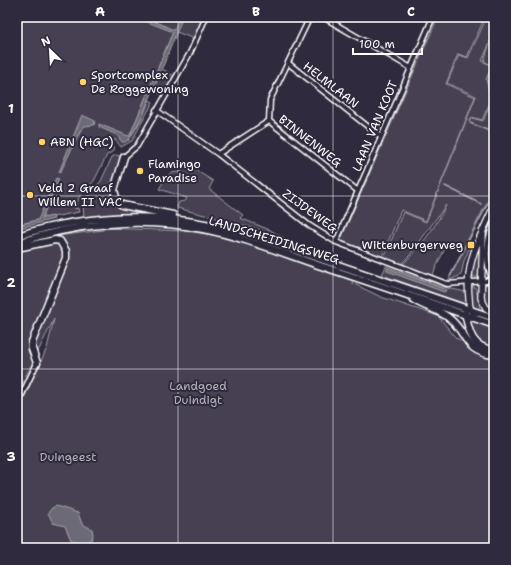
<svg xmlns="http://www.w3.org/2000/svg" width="511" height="565" font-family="'Shantell Sans',sans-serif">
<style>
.green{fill:#464152;stroke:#a2a0a8;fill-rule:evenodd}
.water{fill:#6d6a77;stroke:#a7a6ad}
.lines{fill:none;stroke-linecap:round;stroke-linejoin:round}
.stream{stroke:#a7a6ad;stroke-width:1.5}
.street-casing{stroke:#fff;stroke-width:7}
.secondary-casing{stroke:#fff;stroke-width:8}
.primary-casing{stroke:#fff;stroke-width:9}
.street{stroke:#2f2a3d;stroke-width:4}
.secondary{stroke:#2f2a3d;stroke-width:5.5}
.primary{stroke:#2f2a3d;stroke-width:6}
.grid{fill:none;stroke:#fff;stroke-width:1;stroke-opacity:0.55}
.poi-dot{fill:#ffd166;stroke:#2f2a3d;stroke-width:1.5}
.labels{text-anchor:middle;stroke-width:4;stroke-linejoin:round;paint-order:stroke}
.poi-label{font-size:12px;fill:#fff;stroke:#2f2a3d;text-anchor:start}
.street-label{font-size:12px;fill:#fff;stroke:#2f2a3d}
.park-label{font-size:12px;fill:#b5b3ba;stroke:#2f2a3d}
.neatline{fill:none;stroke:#fff;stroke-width:1.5}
.grid-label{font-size:13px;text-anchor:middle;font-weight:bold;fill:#fff}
</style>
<rect width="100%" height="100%" fill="#2f2a3d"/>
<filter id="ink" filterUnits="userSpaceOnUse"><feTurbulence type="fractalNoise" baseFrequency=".025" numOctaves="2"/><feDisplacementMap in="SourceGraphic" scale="8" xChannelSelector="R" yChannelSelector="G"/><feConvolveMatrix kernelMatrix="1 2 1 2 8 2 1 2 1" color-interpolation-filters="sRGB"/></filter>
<g filter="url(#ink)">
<!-- green -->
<path class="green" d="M17 17H204L194 39 169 29 173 32 130 135 128 137V141L143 117 149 100 153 102 132 141 121 147 115 139 112 145 115 150 107 155 94 181 80 196 75 209 78 208 79 212 37 220 17 225Z
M438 17H485L467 57 458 54 446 84 475 97 426 221 401 210 382 257 340 241Z
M487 17H494V189L462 251 447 244 432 276 402 265C419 249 436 227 446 205L410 255 400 265 384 258 403 212 426 222 476 96 447 83 459 55 468 58ZM491 40 484 61 493 66 487 79 492 100 483 121 472 118 469 122 472 117 482 120 491 100 486 79 492 66 482 61Z
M161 68 174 76 163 95 153 90Z
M116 155 122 157C117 171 105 193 117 205L161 215 116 214 84 217 83 204 85 199 101 181 112 157Z
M187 165 213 181 209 189 243 215 240 218 270 230 284 238 236 223 177 208 179 202 185 201 187 198 159 189C167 176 166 172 181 172Z
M104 228 186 231 227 237 354 280 352 283 381 297 438 316 456 338 492 356 490 360 494 361V548H17V413L47 348 54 319 17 394V251L52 243 50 237 103 230Z
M468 243 471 244 464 261 461 275 448 281Z
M480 243V273L477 277H473V262Z
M386 266 443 287 466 292 468 305 382 275Z
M487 284H491L494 287V310C483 304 482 297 484 286Z
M471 287H475C477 290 480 306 480 310L471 307Z
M469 320 494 328V347C478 344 472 334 469 320Z"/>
<!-- water -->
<path class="water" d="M135 17H144L174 30 180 17H183C174 36 138 137 125 142H122L117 135 99 127V124L128 136 130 135 173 32Z
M82 115 95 121 94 125 85 126 81 130 60 173 59 172Z
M56 178 59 179 42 218 53 216 54 219 17 229V225L38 220Z
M387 268 447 290 444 292 387 271Z
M56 506 78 513 82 524 92 529 93 535 91 540 82 542 71 540 65 526 53 523 48 513 52 508Z"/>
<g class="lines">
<!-- stream -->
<path class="stream" d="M470 123 494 133
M445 186 481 204
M450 276 494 192"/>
<!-- street casing -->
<g class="street-casing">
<path id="street" d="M323 17 411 68
M288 63 381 137
M156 110 218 154 310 226 336 242 447 284 486 281 492 278
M269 121 358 191
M218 154 269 121 270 100 310 17
M124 157 137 146 190 53 206 17
M494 222C486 241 483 262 494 282
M336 242 433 17
M17 405 37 363"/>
</g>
<!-- secondary casing -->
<g class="secondary-casing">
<path id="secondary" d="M483 234 481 298 486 308 494 313
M475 318C470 312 469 306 469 298 465 261 480 238 494 206"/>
</g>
<!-- primary casing -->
<g class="primary-casing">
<path id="primary" d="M124 157 114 190 117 201 122 205 173 215
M17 236C95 211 172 211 250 235L494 318
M17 243C76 223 141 217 203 229 244 237 285 254 324 267 381 286 438 305 494 325
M17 248 55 240 60 241 66 251V258L32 342V349L37 363
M414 300C425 307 440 310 450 319 468 334 464 352 494 355
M465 313C469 331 471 348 494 350"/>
</g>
<!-- street -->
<use href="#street" class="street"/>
<!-- secondary -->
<use href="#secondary" class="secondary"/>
<!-- primary -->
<use href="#primary" class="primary"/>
</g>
</g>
<!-- grid -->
<path class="grid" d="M178 17V548M333 17V548M17 196H494M17 369H494"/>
<!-- markers -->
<g class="poi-dot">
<circle cx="83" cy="82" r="4"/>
<circle cx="42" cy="142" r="4"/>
<circle cx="140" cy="171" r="4"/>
<circle cx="30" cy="195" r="4"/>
<rect x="467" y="241" width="8" height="8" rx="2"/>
</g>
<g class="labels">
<!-- poi labels -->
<g class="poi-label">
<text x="91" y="79">Sportcomplex<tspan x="91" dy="14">De Roggewoning</tspan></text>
<text x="50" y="146">ABN (HGC)</text>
<text x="148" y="168">Flamingo<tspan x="148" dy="14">Paradise</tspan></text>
<text x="38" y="192">Veld 2 Graaf<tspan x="38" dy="14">Willem II VAC</tspan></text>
<text x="463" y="249" text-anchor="end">Wittenburgerweg</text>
</g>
<!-- street labels -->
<g class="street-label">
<text transform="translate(331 85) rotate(38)" y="4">HELMLAAN</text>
<text transform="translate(375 126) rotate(-67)" y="4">LAAN VAN KOOT</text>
<text transform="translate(310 141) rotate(38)" y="4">BINNENWEG</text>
<text transform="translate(310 211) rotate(36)" y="4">ZIJDEWEG</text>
<text transform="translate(274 240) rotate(17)" y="4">LANDSCHEIDINGSWEG</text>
</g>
<!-- park labels -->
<g class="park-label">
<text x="198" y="390">Landgoed<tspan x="198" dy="14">Duindigt</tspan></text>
<text x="68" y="461">Duingeest</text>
</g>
</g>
<!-- margin -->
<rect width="511" height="565" fill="none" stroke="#2f2a3d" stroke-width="44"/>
<!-- north arrow -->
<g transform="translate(50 50) rotate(335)" stroke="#2f2a3d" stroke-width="3" paint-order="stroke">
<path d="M0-3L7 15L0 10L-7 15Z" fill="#ffffff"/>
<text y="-6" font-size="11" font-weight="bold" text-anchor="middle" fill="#ffffff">N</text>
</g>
<!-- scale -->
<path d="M353 48v6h69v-6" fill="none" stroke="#ffffff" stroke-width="2"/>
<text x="359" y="48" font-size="12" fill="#ffffff" stroke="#2f2a3d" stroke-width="3" paint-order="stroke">100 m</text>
<rect x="22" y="22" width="467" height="521" class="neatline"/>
<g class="grid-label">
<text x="100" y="16">A</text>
<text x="256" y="16">B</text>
<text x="411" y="16">C</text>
<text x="11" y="113">1</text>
<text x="11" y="287">2</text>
<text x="11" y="461">3</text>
</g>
</svg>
